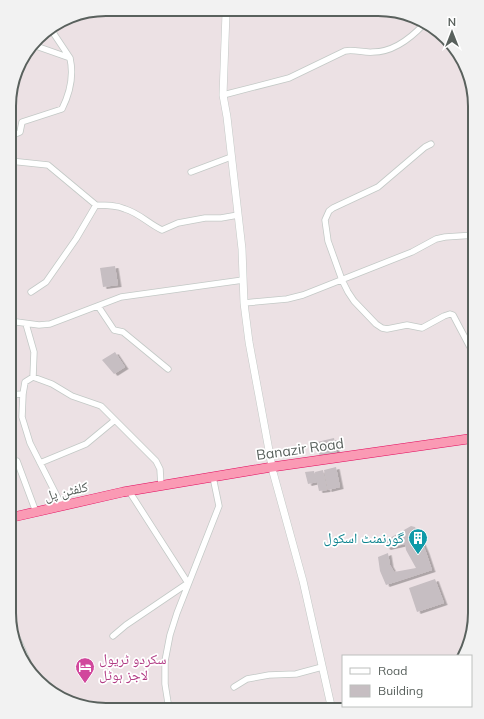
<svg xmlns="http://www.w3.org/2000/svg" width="484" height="719" font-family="Mulish,'Noto Naskh Arabic',sans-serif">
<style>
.building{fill:#c6bec2;filter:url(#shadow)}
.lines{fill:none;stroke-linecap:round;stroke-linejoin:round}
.minor-casing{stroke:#c3c9c6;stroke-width:7}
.tertiary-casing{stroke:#c3c9c6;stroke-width:8}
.trunk-casing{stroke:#e20a5d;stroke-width:10}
.minor{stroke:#fff;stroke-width:5.5}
.tertiary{stroke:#fff;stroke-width:7}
.trunk{stroke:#fa9ab4;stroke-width:9}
.labels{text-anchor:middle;stroke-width:3.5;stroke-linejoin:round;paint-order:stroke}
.street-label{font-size:14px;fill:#59615d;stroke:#fff}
.culture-label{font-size:14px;fill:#0d838f;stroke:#fff;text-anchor:end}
.hotel-label{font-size:14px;fill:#b23c85;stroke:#fff;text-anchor:start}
.rim{fill:none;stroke:#59615d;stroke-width:2}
</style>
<defs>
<filter id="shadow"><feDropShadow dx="3.5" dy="2" stdDeviation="0" flood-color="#0004"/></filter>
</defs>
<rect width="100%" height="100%" fill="#ece1e4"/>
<!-- building -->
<path class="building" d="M115 266 118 285 103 287 100 268Z
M115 352 125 367 114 374 102 360Z
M334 438 337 455 320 458 317 442Z
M336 467 340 487 328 490 324 470Z
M323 470 327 490 319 491 317 482 308 484 305 472 314 471 316 479 315 472Z
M411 526 415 527 418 533 426 552 432 570 386 585 380 571 378 557 388 553 390 565 394 572 416 568 406 550 405 544 387 548 383 542Z
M435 579 444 603 417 612 409 588Z"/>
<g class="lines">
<!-- minor casing -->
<g class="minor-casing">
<path id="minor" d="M52 27 54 34 70 58
M223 95 289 78 345 51C354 49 364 53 373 52 394 52 411 38 424 24
M10 135H13L20 132 22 122 62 109C70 93 74 76 70 58L33 45
M431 144 425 147 378 187 333 208 329 211 325 220 328 241 342 280 348 292 354 301 376 324 382 328 387 329 407 325 422 328 444 316 450 314 453 315 471 349 475 361
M10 161 48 165 96 205
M191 172 231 157
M31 292 46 282 76 239 96 205C106 205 116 205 125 209 139 213 149 224 162 230L178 223 205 218H221L238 215
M244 303 287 299 303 295 412 252 436 239 445 237 475 235
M98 306 114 330 123 332 168 369
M9 321 39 325 50 324 121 297 243 280
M33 377 52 384 72 396 101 406 156 461 160 469 161 486
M23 394 25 382 33 377 34 352 26 324
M9 395 23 394 22 417 30 443 62 506
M9 462 17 461 36 512
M40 463 86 444 115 420
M11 624 31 669
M113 636 126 625 188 583 129 491
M34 672 58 694
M234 687 247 679 269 675 296 674 322 667
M169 709 165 684V661L170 635 177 613 219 506 213 477"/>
</g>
<!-- tertiary casing -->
<g class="tertiary-casing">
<path id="tertiary" d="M226 13 223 95 227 117 242 249 244 303 249 342 273 472 303 581 332 710"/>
</g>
<!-- trunk casing -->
<g class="trunk-casing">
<path id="trunk" d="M9 518 123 492 272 467 475 438"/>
</g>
<!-- minor -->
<use href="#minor" class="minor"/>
<!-- tertiary -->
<use href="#tertiary" class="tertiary"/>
<!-- trunk -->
<use href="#trunk" class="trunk"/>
</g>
<!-- icons -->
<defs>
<g id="building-pin" transform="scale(1)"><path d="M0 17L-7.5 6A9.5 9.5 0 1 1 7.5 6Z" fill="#0f9aa8" stroke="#fff"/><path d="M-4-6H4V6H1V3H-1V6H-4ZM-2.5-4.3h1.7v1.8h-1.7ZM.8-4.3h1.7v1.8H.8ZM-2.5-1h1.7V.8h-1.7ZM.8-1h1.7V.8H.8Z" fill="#fff"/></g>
<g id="hotel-pin" transform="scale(1)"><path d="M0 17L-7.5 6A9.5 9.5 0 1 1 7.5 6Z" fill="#d1479c" stroke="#fff"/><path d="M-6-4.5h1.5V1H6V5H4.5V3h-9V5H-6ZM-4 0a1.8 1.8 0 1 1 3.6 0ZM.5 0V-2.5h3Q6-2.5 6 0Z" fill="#fff"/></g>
</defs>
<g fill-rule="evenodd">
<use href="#building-pin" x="418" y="538"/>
<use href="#hotel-pin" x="85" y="667"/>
</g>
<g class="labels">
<!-- street labels -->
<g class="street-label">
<text transform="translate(300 449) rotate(-8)" y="5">Banazir Road</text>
<text transform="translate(66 491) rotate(-13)" y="5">کلفٹن پل</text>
</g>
<!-- culture labels -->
<g class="culture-label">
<text x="404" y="543">گورنمنٹ اسکول</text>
</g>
<!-- hotel labels -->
<g class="hotel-label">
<text x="99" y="664">سکردو ٹریول<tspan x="99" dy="16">لاجز ہوٹل</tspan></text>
</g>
</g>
<!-- crop -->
<path d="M0 0H484V719H0ZM106 16H378A90 90 0 0 1 468 106V613A90 90 0 0 1 378 703H106A90 90 0 0 1 16 613V106A90 90 0 0 1 106 16Z" fill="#f2f2f2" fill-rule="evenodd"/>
<path class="rim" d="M106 16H378A90 90 0 0 1 468 106V613A90 90 0 0 1 378 703H106A90 90 0 0 1 16 613V106A90 90 0 0 1 106 16Z"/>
<!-- legend -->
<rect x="342" y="655" width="130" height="52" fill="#ffffff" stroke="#bdc0be"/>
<rect x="350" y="668" width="20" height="6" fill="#ffffff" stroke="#bdc0be"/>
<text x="378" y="675" font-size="12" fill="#59615d">Road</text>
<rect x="350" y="685" width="20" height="12" fill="#c6bec2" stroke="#bdc0be"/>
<text x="378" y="695" font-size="12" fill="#59615d">Building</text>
<!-- north arrow -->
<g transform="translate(452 32)" stroke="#ffffff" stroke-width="3" paint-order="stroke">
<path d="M0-3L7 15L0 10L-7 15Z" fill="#59615d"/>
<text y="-6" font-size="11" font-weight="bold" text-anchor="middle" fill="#59615d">N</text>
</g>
</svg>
